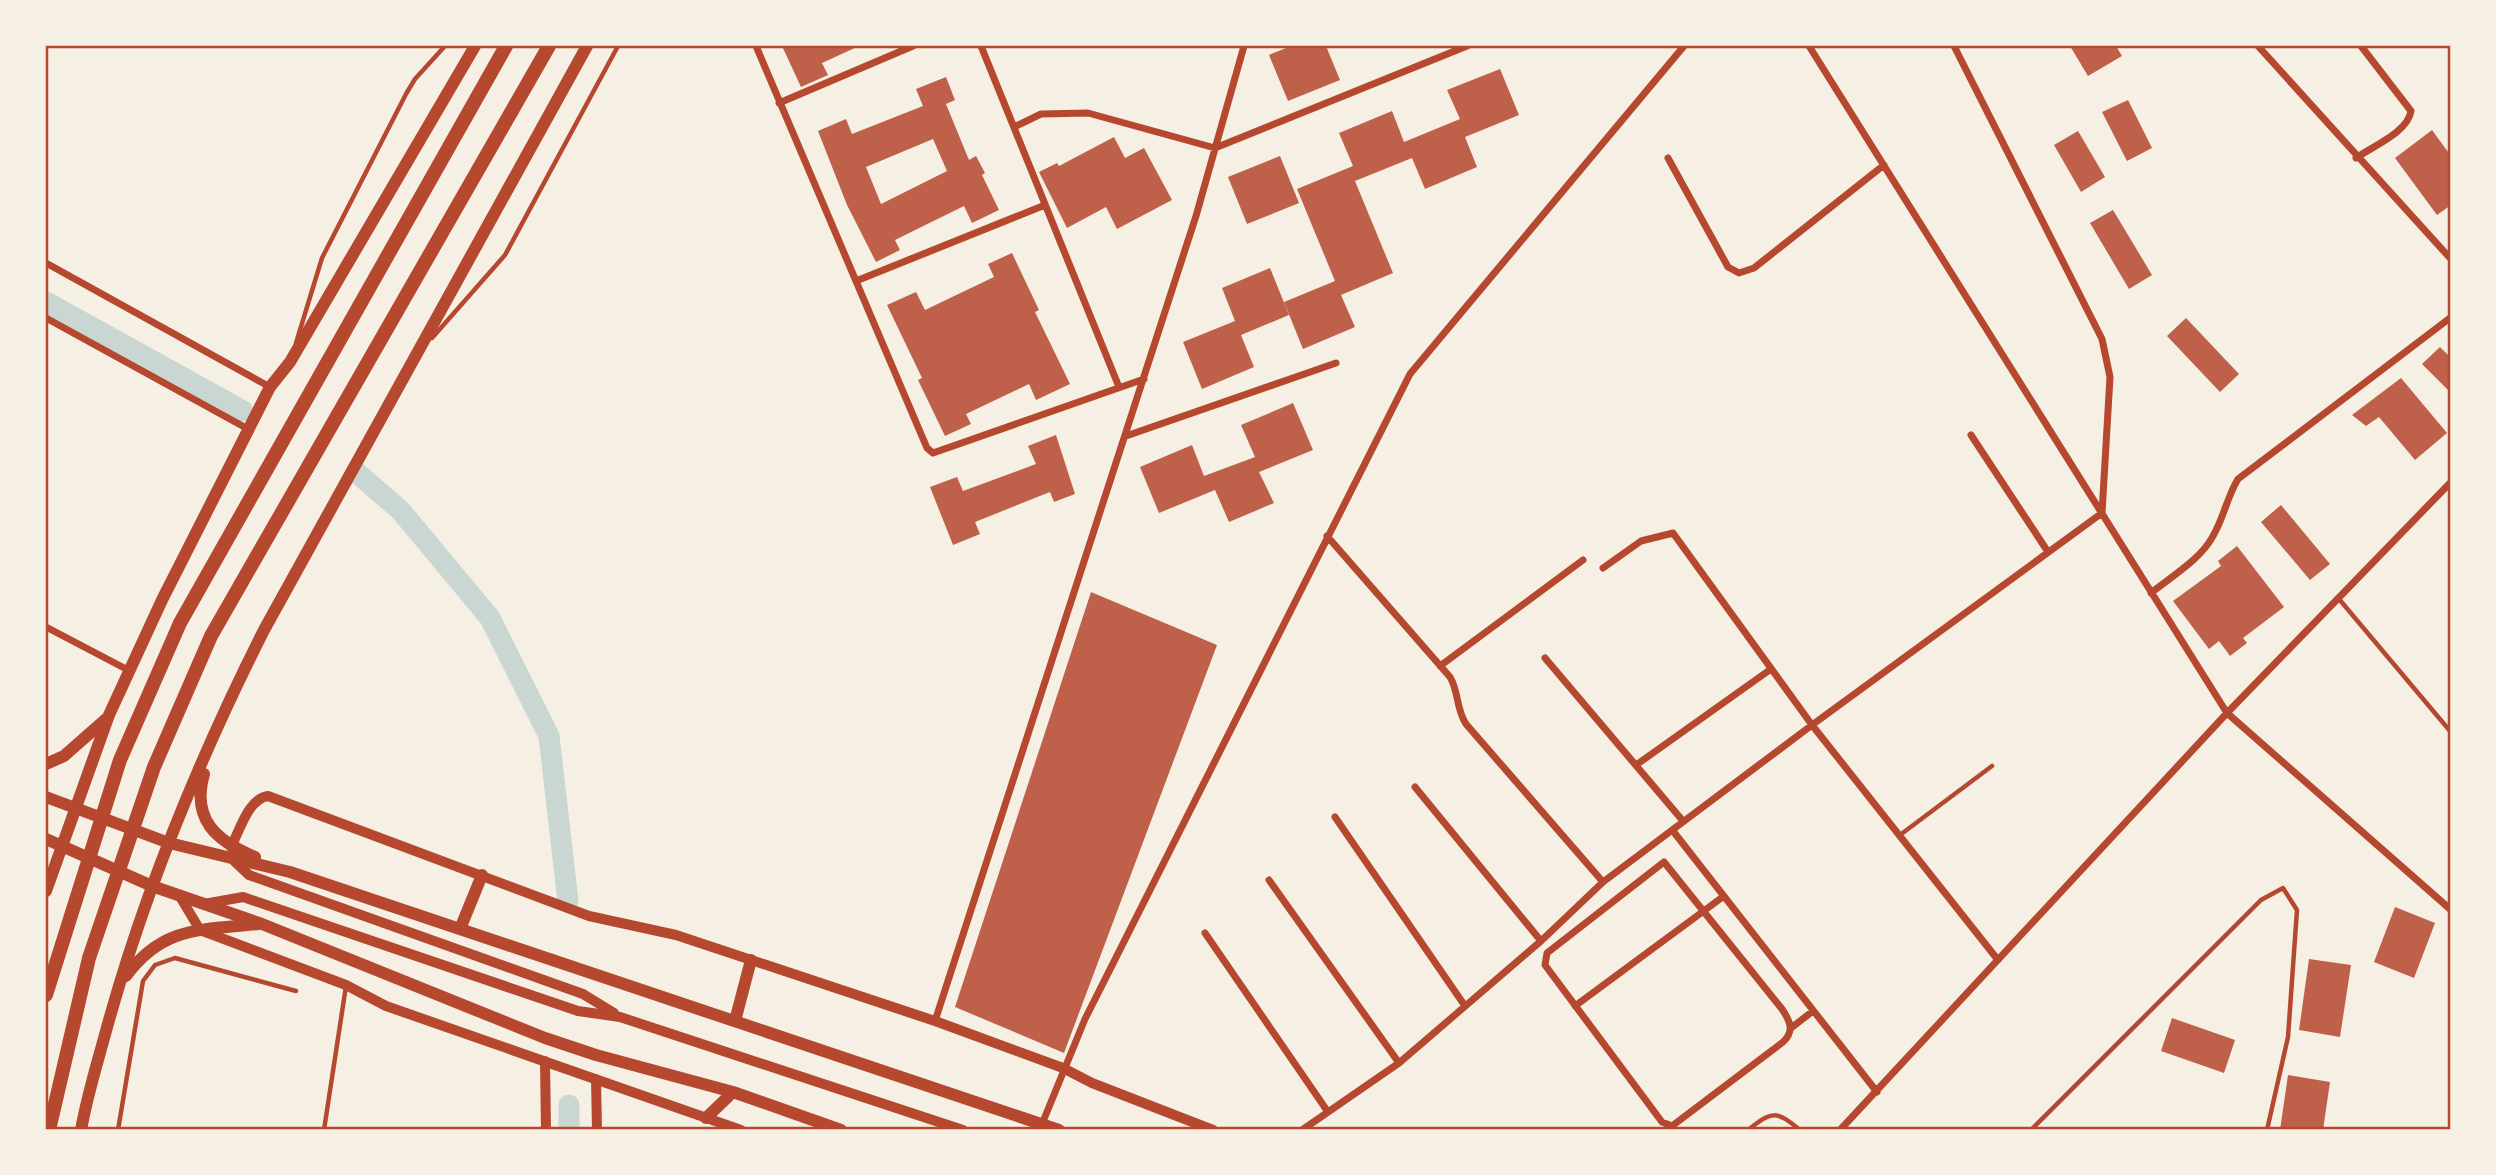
<svg xmlns="http://www.w3.org/2000/svg" width="2496" height="1175" font-family="'Space Grotesk',sans-serif">
<style>
.lines{fill:none;stroke-linecap:round;stroke-linejoin:round}
.canal{stroke:#c9d6d2;stroke-width:21}
.building{fill:#bf614a;fill-rule:evenodd}
.service{stroke:#b5482f;stroke-width:4.5}
.minor{stroke:#b5482f;stroke-width:7}
.tertiary{stroke:#b5482f;stroke-width:10}
.secondary{stroke:#b5482f;stroke-width:10}
.primary{stroke:#b5482f;stroke-width:12}
.trunk{stroke:#b5482f;stroke-width:14}
.neatline{fill:none;stroke:#b5482f;stroke-width:2.5}
</style>
<rect width="100%" height="100%" fill="#f6efe4"/>
<g class="lines">
<!-- canal -->
<path class="canal" d="M46 302 243 411
M356 472 401 511 490 618 549 736 568 901
M569 1105V1130"/>
</g>
<!-- building -->
<path class="building" d="M782 46H859L822 63 828 75 801 87Z
M1291 46H1326L1340 80 1288 101 1269 55Z
M2070 46H2116L2122 56 2088 76Z
M1500 69 1519 115 1465 137 1477 167 1425 189 1412 158 1355 181 1393 273 1341 295 1355 327 1303 349 1284 302 1335 281 1297 189 1353 166 1339 133 1392 111 1404 142 1460 119 1447 90Z
M946 77 955 100 946 104 969 160 976 156 985 173 982 175 999 210 972 223 964 206 895 240 900 250 876 262 847 205 818 131 846 119 852 134 923 106 916 89ZM933 139 947 171 881 204 866 167Z
M2128 100 2152 148 2127 161 2102 112Z
M2432 130 2451 156V205L2437 215 2395 158Z
M2078 131 2105 177 2081 192 2054 145Z
M1114 137 1125 158 1144 148 1172 200 1117 229 1106 207 1067 228 1039 172 1057 163 1059 166Z
M1280 156 1299 203 1247 224 1228 177Z
M2113 210 2152 275 2129 289 2090 223Z
M1012 253 1039 310 1035 312 1070 384 1036 400 1029 384 966 414 971 424 945 436 918 380 922 378 887 305 916 292 925 310 994 277 988 264Z
M1270 268 1289 315 1241 335 1254 367 1202 389 1183 342 1235 321 1222 288Z
M2186 318 2239 374 2220 392 2167 336Z
M2440 347 2451 358V393L2422 364Z
M2401 378 2447 433 2415 460 2379 417 2366 426 2352 415Z
M1293 403 1313 450 1259 472 1274 503 1229 522 1215 490 1159 513 1140 467 1192 445 1204 476 1255 457 1241 425Z
M1056 435 1075 494 1054 502 1050 492 975 522 980 534 953 545 930 487 957 477 963 491 1036 464 1028 446Z
M2281 505 2330 564 2310 580 2261 522Z
M2237 546 2284 607 2243 638 2247 643 2230 656 2219 641 2209 649 2173 601 2221 566 2218 561Z
M1091 592 1217 645 1064 1053 955 1007Z
M2395 907 2435 923 2414 978 2374 962Z
M2309 959 2351 965 2340 1037 2299 1030Z
M2172 1018 2235 1040 2224 1073 2161 1051Z
M2288 1075 2330 1082 2323 1130H2280Z"/>
<g class="lines">
<!-- service -->
<path class="service" d="M432 338 505 255 618 46
M296 343 322 258 406 94 415 79 445 46
M2339 599 2450 731
M1900 835 1992 766
M118 1130 143 981 155 965 175 958 296 991
M324 1130 346 986
M1748 1130C1772 1111 1776 1110 1800 1130
M2031 1130 2261 900 2283 888 2297 910 2288 1037 2267 1130"/>
<!-- minor -->
<path class="minor" d="M756 46 927 448 933 453 1144 379
M981 46 1119 387
M1809 46 2227 713 2450 909
M2258 46 2450 258
M779 103 913 46
M1014 127 1041 114 1088 113 1215 148 1467 46
M1668 158 1728 267 1739 273 1754 268 1884 165
M2356 158C2373 146 2408 132 2411 111L2361 46
M46 263 270 387
M856 281 1045 205
M46 318 248 429
M1971 435 2048 552
M1126 436 1336 363
M1327 536 1450 677C1459 692 1456 709 1466 724L1603 882
M1603 568 1641 541 1673 533 1812 725 1998 960
M2151 593C2172 576 2201 559 2213 536 2224 517 2227 497 2238 479L2450 318
M46 627 130 671
M1545 658 1683 821
M1440 666 1583 560
M1636 765 1771 669
M1415 787 1541 941
M1335 817 1465 1006
M1673 831 1877 1092
M1664 862 1782 1009C1790 1021 1795 1031 1783 1042L1672 1126 1662 1122 1545 965 1547 953Z
M1269 880 1399 1063
M1205 933 1328 1112
M1575 1006 1724 896
M935 1021 1196 216 1244 46
M1791 1028 1813 1011
M1042 1124 1085 1019 1410 374 1684 46
M1302 1130 1399 1063 1541 941 1603 882 1812 725 2102 513 2110 377 2102 339 1954 46
M1840 1130 2227 713 2450 483"/>
<!-- tertiary -->
<path class="tertiary" d="M231 847C240 830 248 799 268 796L589 916 676 935 935 1021 1063 1068 1092 1083 1213 1130
M179 895 200 930 346 985 386 1006 741 1130
M545 1061 546 1130
M596 1079 597 1130"/>
<!-- secondary -->
<path class="secondary" d="M231 858 249 875 583 994 614 1013
M204 904 243 897 578 1011 620 1017 963 1130"/>
<!-- primary -->
<path class="primary" d="M46 764 64 756 106 719
M204 774C191 819 216 841 255 857
M46 797 169 843 290 872 1059 1130
M46 839 152 886 262 924 545 1038 596 1055 733 1092 841 1130
M46 891 109 715 162 600 270 387 290 362 475 46
M460 929 482 875
M126 976C163 926 201 930 259 924
M735 1021 751 960
M706 1118 733 1092
M81 1130C87 1096 97 1064 106 1031 144 892 199 759 264 630L587 46"/>
<!-- trunk -->
<path class="trunk" d="M46 995 120 760 180 623 506 46
M49 1130 89 958 154 767 211 636 549 46"/>
</g>
<!-- border -->
<rect width="2496" height="1175" fill="none" stroke="#f6efe4" stroke-width="94"/>
<rect x="47" y="47" width="2402" height="1081" class="neatline"/>
</svg>
